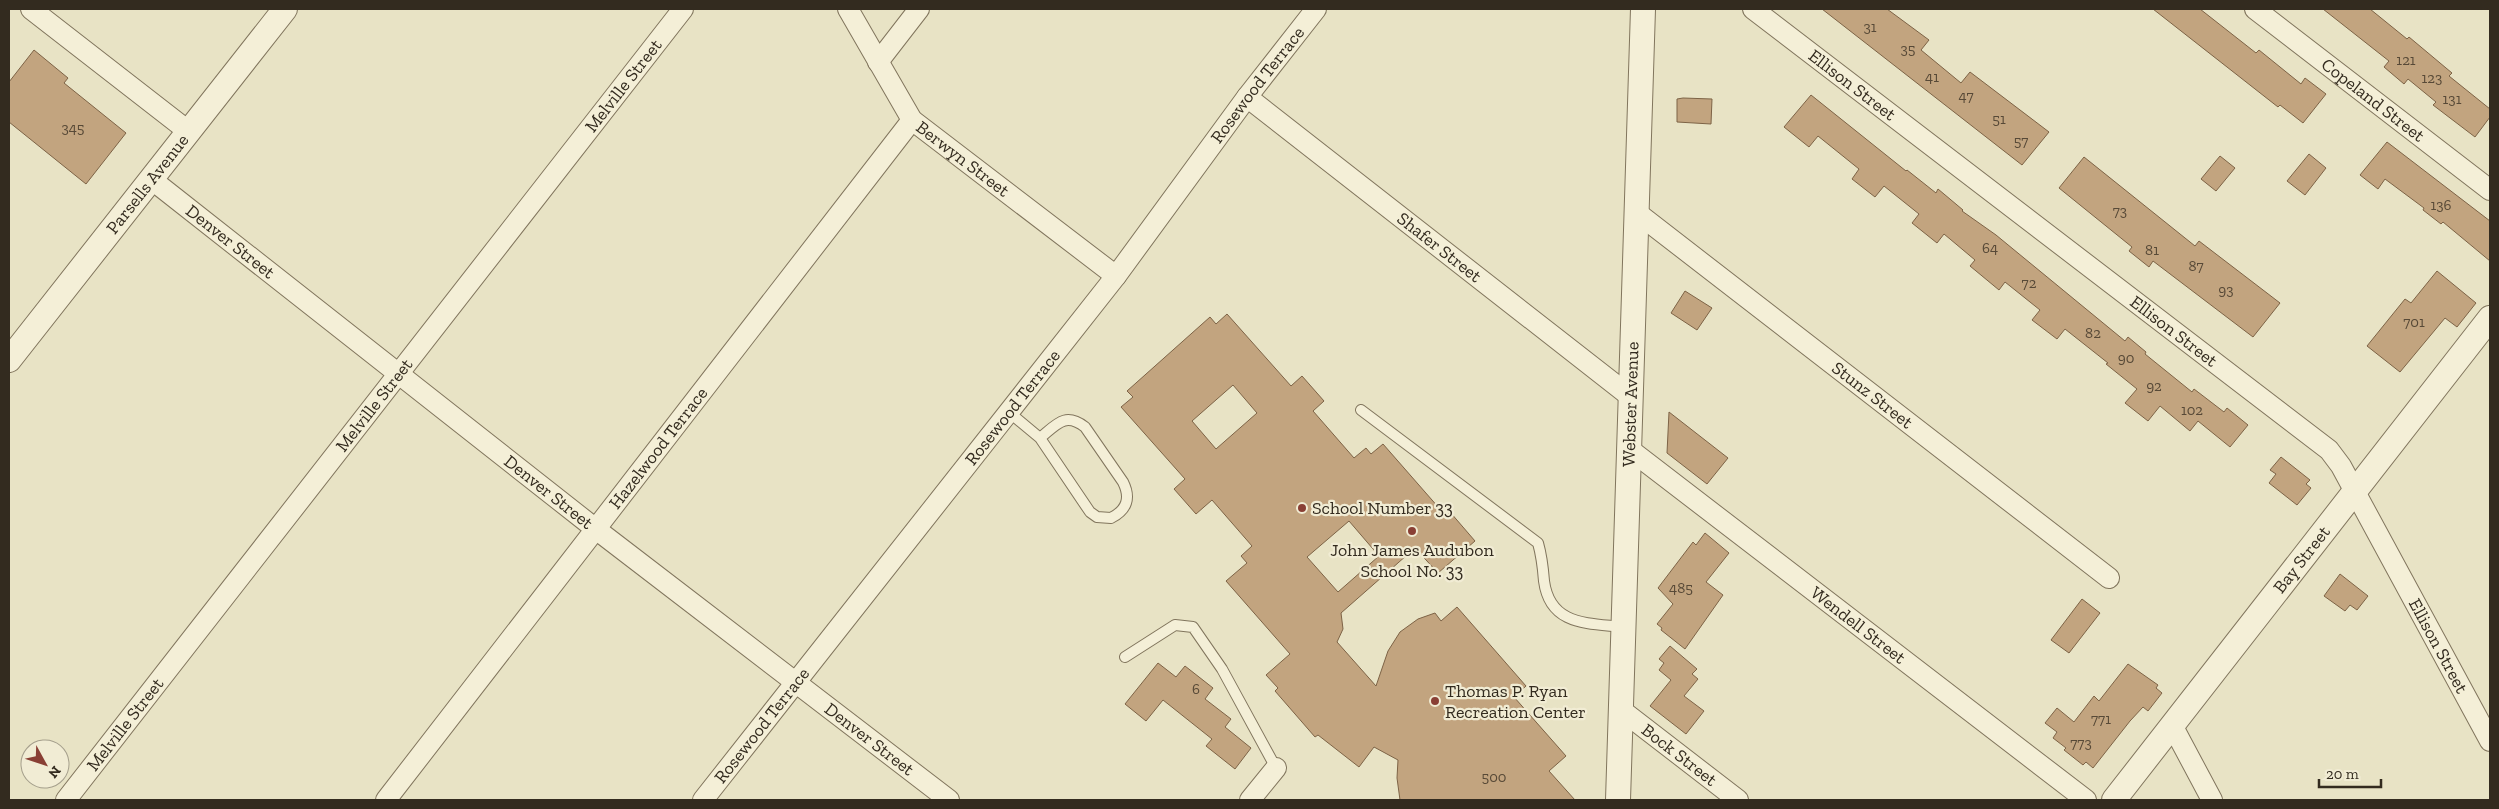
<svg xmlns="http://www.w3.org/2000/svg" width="2499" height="809" font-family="'Zilla Slab',serif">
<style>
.building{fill:#c2a47f;stroke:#7d6346;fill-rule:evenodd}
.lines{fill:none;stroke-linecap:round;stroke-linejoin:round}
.service-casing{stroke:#81755d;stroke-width:12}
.minor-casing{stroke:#81755d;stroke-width:22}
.tertiary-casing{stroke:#81755d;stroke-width:26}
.service{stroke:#f4efd7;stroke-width:10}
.minor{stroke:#f4efd7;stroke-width:20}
.tertiary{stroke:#f4efd7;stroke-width:24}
.poi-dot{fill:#893f34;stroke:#f1ecd4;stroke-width:2}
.labels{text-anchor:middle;stroke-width:4.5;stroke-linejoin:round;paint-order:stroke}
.number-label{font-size:15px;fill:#574937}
.street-label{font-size:18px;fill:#332b1f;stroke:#f1ecd4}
.poi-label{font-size:18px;fill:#332b1f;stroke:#f1ecd4;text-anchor:start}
</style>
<rect width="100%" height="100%" fill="#e8e3c5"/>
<!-- building -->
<path class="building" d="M1822 9H1887L1929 40 1921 50 1961 83 1970 72 2049 132 2022 165Z
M2153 9H2200L2256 53 2259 50 2301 84 2305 78 2326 94 2303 123 2280 105 2278 107Z
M2323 9H2370L2407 39 2409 37 2452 73 2449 76 2490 109V117L2475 137 2433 105 2436 102 2408 79 2404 84 2384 67 2389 61Z
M34 50 68 78 64 83 126 133 86 184 9 122V82Z
M1811 95 1906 171 1907 170 1936 193 1938 189 1963 210 1962 211 1996 235 2125 341 2128 337 2146 352 2145 354 2192 392 2194 389 2224 412 2227 408 2248 425 2230 447 2198 421 2190 431 2160 406 2148 421 2125 403 2137 389 2106 364 2108 363 2065 329 2057 339 2032 320 2040 310 2005 282 1999 290 1970 266 1975 260 1944 234 1937 243 1912 223 1919 214 1884 186 1875 197 1852 179 1859 169 1818 136 1809 147 1784 127Z
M1683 98 1712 99 1711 124 1677 122V99Z
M2387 142 2490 221V261L2443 222 2441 224 2423 210 2424 208 2385 179 2378 189 2360 175Z
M2309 154 2326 168 2305 195 2287 181Z
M2220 156 2235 168 2216 191 2201 179Z
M2084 157 2195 246 2199 241 2280 303 2253 337 2153 261 2149 267 2129 251 2132 247 2059 188Z
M2437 271 2476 303 2457 327 2445 318 2400 372 2367 346 2405 299 2411 303Z
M1685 291 1712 308 1697 330 1671 313Z
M1227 314 1291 386 1302 376 1324 401 1313 411 1354 458 1366 448 1371 454 1383 444 1446 516 1450 512 1475 541 1438 573 1415 548 1341 613 1343 629 1337 642 1376 686 1388 651 1400 632 1418 619 1435 613 1441 621 1457 607 1526 686 1514 697 1566 756 1549 771 1575 800H1400L1397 778 1398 760 1374 747 1359 767 1318 735 1315 737 1275 691 1278 688 1266 675 1290 654 1226 581 1247 563 1241 556 1252 546 1212 500 1196 514 1174 489 1185 479 1121 407 1133 397 1127 391 1210 317 1216 324ZM1233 385 1257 413 1216 449 1192 421ZM1349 521 1379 556 1338 592 1307 557Z
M1669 412 1728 458 1707 484 1667 453Z
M2281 457 2310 480 2306 484 2311 488 2297 505 2269 483 2276 474 2270 470Z
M1705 533 1729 553 1706 582 1723 595 1685 649 1661 630 1662 628 1657 624 1673 604 1658 588 1693 542 1696 545Z
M2340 574 2368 596 2357 610 2350 605 2345 611 2324 596Z
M2082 599 2100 613 2069 653 2051 640Z
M1670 646 1697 669 1692 674 1698 679 1684 696 1704 711 1686 734 1650 706 1671 680 1659 670 1664 663 1659 659Z
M1158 663 1176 677 1185 666 1213 688 1205 699 1231 719 1225 727 1251 748 1235 769 1206 746 1212 739 1163 700 1146 721 1125 704Z
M2128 664 2158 685 2156 688 2162 693 2148 711 2143 707 2130 721 2093 768 2086 762 2083 765 2064 750 2066 748 2053 738 2057 732 2045 723 2057 708 2074 722 2094 696 2099 701Z"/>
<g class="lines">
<!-- service casing -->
<g class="service-casing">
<path id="service" d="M1361 410 1538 543C1542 557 1543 568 1544 581 1550 626 1588 623 1623 627
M1010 413 1040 438 1090 512 1097 517 1111 518C1127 510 1131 498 1123 482L1085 427C1065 412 1057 424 1040 438
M1125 657 1175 625 1193 627 1222 669 1276 768"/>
</g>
<!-- minor casing -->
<g class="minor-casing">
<g id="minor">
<path d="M31 9 188 131"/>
<path id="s1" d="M848 9 912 120 1116 276"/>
<path id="s2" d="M1753 9 2329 450 2341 466 2490 741"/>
<path id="s3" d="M2255 9 2490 190"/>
<path d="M878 62 919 9"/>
<path id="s4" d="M1247 97 1631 397"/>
<path id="s5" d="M151 179 597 530 949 800"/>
<path id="s6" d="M1636 212 2109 578"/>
<path id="s7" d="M1629 449 2086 800"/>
<path id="s8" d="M1620 709 1738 800"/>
<path d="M2172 725 2212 800"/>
<path id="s9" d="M66 800 683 9"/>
<path id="s10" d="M386 800 912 120"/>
<path id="s11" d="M703 800 1116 276 1247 97 1316 9"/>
<path d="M1250 800 1276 768"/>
</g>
</g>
<!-- tertiary casing -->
<g class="tertiary-casing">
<g id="tertiary">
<path id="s12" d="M9 360 285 9"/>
<path id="s13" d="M1618 800 1643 9"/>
<path id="s14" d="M2114 800 2490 318"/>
</g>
</g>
<!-- service -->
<use href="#service" class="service"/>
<!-- minor -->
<use href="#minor" class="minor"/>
<!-- tertiary -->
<use href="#tertiary" class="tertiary"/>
</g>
<!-- markers -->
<g class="poi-dot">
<circle cx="1302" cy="508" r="5"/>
<circle cx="1412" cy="531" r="5"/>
<circle cx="1435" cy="701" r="5"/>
</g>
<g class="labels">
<!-- number labels -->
<g class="number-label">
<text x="1870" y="32">31</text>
<text x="1908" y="54">35</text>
<text x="2406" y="65">121</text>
<text x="1932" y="82">41</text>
<text x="2432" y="83">123</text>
<text x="1966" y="101">47</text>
<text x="2452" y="104">131</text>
<text x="1999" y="124">51</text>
<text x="73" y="133">345</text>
<text x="2021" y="146">57</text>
<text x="2441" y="210">136</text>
<text x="2120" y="216">73</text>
<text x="1990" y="253">64</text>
<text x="2152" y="255">81</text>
<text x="2196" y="271">87</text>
<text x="2029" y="288">72</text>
<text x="2226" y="295">93</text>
<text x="2414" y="327">701</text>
<text x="2093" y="338">82</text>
<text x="2126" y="363">90</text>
<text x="2154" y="391">92</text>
<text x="2192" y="415">102</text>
<text x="1681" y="593">485</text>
<text x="1196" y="694">6</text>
<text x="2101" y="724">771</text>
<text x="2081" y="748">773</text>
<text x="1494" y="782">500</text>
</g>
<!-- street labels -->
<g class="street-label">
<text dy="6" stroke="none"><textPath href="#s2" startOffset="125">Ellison Street</textPath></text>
<text dy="6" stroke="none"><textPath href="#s9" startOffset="906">Melville Street</textPath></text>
<text dy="6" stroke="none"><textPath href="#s11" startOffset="905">Rosewood Terrace</textPath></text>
<text dy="6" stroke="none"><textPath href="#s3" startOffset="149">Copeland Street</textPath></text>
<text dy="6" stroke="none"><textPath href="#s1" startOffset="192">Berwyn Street</textPath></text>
<text dy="6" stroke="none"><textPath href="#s12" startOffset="224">Parsells Avenue</textPath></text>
<text dy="6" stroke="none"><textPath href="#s5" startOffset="101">Denver Street</textPath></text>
<text dy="6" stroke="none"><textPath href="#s4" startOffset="244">Shafer Street</textPath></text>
<text dy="6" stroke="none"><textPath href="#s2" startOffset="530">Ellison Street</textPath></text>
<text dy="6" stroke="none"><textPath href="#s6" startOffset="299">Stunz Street</textPath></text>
<text dy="6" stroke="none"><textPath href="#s9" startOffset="501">Melville Street</textPath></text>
<text dy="6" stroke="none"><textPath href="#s13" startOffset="396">Webster Avenue</textPath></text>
<text dy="6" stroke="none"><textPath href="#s11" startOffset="500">Rosewood Terrace</textPath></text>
<text dy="6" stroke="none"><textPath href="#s10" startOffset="445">Hazelwood Terrace</textPath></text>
<text dy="6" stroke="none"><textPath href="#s5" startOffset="506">Denver Street</textPath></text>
<text dy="6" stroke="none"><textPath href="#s14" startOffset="305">Bay Street</textPath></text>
<text dy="6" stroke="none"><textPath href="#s7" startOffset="289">Wendell Street</textPath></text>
<text dy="6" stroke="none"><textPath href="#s2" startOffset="950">Ellison Street</textPath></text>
<text dy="6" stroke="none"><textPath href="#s9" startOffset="96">Melville Street</textPath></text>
<text dy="6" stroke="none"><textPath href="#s11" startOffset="95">Rosewood Terrace</textPath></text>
<text dy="6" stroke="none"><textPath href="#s5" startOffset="911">Denver Street</textPath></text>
<text dy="6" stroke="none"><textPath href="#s8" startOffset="75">Bock Street</textPath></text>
</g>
<!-- poi labels -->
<g class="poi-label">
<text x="1312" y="514">School Number 33</text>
<text x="1412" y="556" text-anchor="middle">John James Audubon<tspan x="1412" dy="21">School No. 33</tspan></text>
<text x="1445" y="697">Thomas P. Ryan<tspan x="1445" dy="21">Recreation Center</tspan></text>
</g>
</g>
<!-- border -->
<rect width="2499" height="809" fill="none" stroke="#332b1f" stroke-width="20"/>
<!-- north arrow -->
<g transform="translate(45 764) rotate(130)"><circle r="24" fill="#f1ecd4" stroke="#a59f8c"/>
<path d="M0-4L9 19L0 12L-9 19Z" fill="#893f34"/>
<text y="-8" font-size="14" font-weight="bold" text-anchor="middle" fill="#332b1f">N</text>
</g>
<!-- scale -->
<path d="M2319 779v8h62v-8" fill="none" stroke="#332b1f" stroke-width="2.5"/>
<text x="2326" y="779" font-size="15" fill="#332b1f" stroke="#f1ecd4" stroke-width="4" paint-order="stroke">20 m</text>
</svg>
